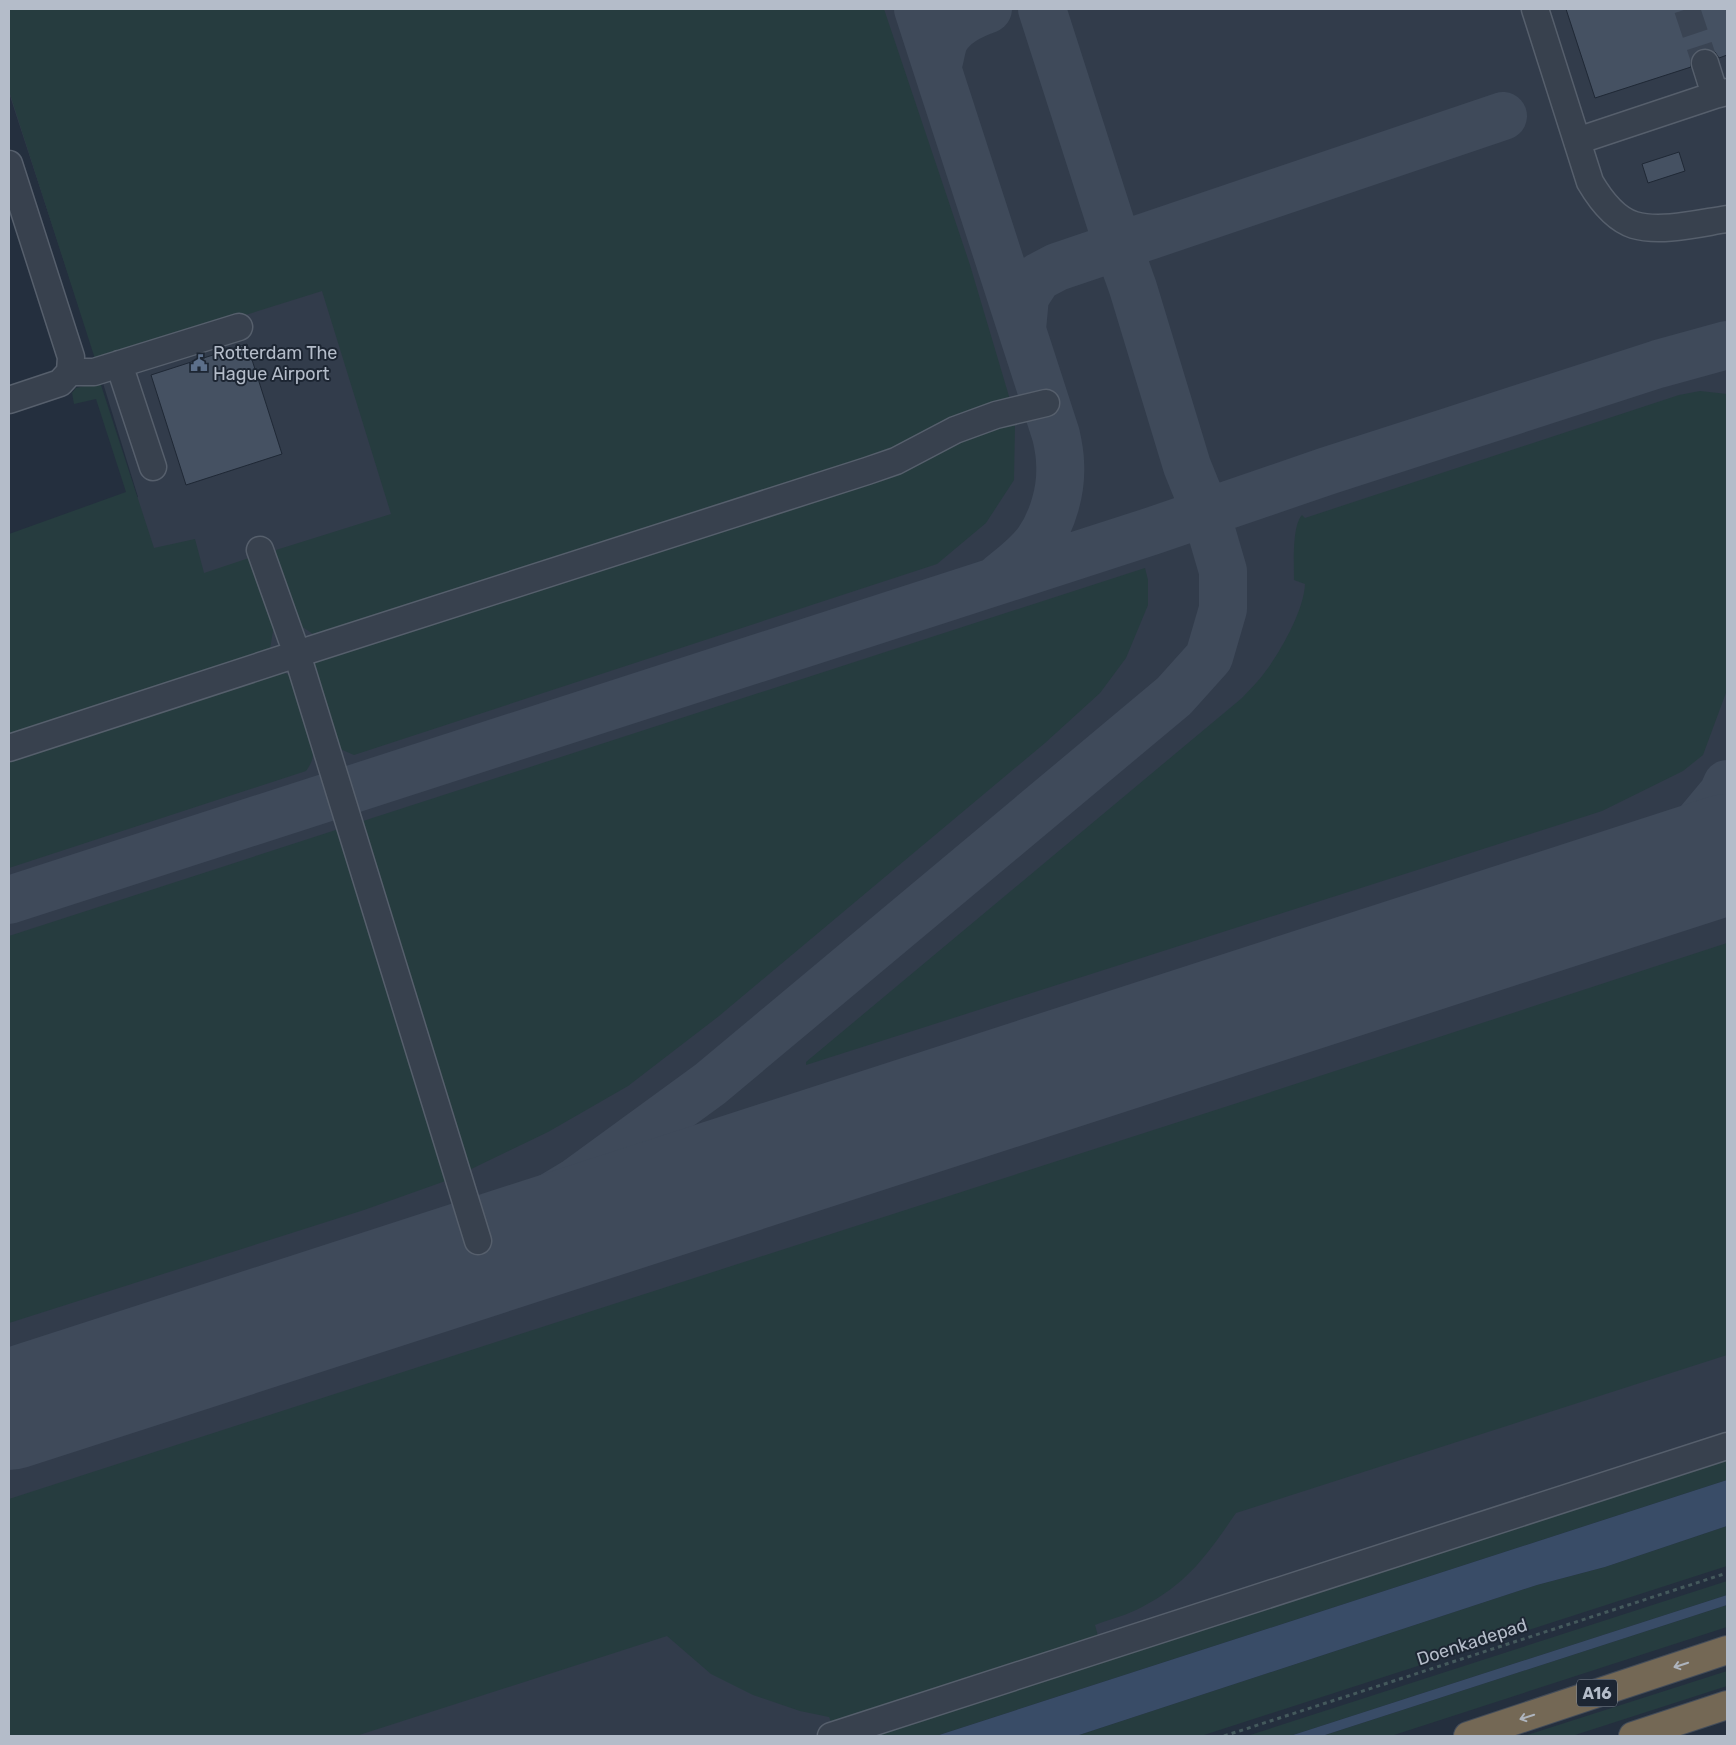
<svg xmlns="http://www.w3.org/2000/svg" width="1736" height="1745" font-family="Rubik,sans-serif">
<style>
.airport{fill:#323c4b}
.green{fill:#263c3f}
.water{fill:#394c67}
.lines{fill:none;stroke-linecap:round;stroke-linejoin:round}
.taxiway{stroke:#3f4a5a;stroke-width:48}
.runway{stroke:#3f4a5a;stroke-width:120}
.building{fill:#455162;stroke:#1f2835}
.minor-tunnel{stroke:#3a4453;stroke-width:26;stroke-dasharray:26 13;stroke-linecap:butt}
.minor-casing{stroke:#565f6c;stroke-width:29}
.highway-casing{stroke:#434c59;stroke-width:30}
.path{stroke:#44595c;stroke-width:3;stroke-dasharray:4 4;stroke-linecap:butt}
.minor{stroke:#38414e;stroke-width:26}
.highway{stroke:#746855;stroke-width:28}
.oneway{stroke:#aeb4bd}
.labels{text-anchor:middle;stroke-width:4;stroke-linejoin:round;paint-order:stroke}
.shield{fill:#1d2633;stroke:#878f9c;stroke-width:1}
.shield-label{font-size:16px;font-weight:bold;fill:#b4bcc9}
.poi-label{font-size:18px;fill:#b4bcc9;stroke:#1d2633;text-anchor:start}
.street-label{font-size:18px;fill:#b4bcc9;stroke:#1d2633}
</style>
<rect width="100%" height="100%" fill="#242f3e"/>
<!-- airport -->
<path class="airport" d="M9 9H1727V1469L905 1736H9V540L138 497 91 344 9 93Z"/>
<!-- green -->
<path class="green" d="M9 9H884L970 265 1011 403 917 444 325 636 313 634 295 622 275 556 276 550 391 514 322 291 96 362 9 91Z
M100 382 154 548 195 539 204 573 252 557 274 625 270 649 256 660 9 739V534L126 492 96 399 74 404 72 393 76 388Z
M1700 391 1727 394V690L1703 755 1683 771 1602 811 806 1065V1062L1242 698C1250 689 1259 681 1265 672 1281 651 1304 610 1305 584L1294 580C1294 563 1292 526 1302 515L1305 518 1679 395Z
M1015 424 1014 480 986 523 937 564 354 755 338 748 312 665 318 656 983 430Z
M1145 568 1148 580V605L1126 658 1100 693 1045 743 719 1016 628 1086 548 1132 465 1172 357 823Z
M276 670C281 672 287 673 291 677 297 685 312 742 313 753 313 761 310 765 306 771L9 868V754Z
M342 828 451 1179 364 1210 9 1323V936Z
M1727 943V1355L1236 1513C1207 1555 1188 1583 1142 1607 1128 1615 1110 1619 1095 1625L1101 1647 836 1732 829 1717 800 1711 753 1695 711 1674 667 1636 356 1736H9V1499L1228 1106Z
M1727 1456V1480L936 1736H864Z
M1727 1526V1566L1201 1736H1076L1537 1585 1605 1567Z
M1727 1581V1595L1290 1736H1247Z
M1727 1605V1627L1391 1736H1322Z
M1727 1671V1686L1572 1736H1524Z"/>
<!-- water -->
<path class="water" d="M1727 1480V1526L1605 1567 1537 1585 1076 1736H936Z
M1727 1595V1605L1322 1736H1290Z"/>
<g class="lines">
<!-- taxiway -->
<path class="taxiway" d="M918 9 1056 435C1058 444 1060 453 1060 462 1062 489 1053 521 1037 543 1027 556 1013 567 1000 577
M937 68C940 60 941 49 944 41 952 24 971 15 988 9
M1022 329 1025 297 1038 277 1057 267 1503 116
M9 900 1152 531 1327 471 1448 432 1658 364 1727 345
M1570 905 1637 873 1688 835 1723 793 1727 784
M369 1293 436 1266 577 1181 710 1084 1174 696 1209 657 1223 609V571L1206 513 1187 466 1133 288 1118 246 1042 9"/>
<!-- runway -->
<path class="runway" d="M9 1410 1727 854"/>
</g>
<!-- building -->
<path class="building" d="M1566 9H1727V55L1719 58 1715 52 1709 49H1700L1694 53 1691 59V67L1595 98Z
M1679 152 1685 171 1648 183 1642 164Z
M247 344 282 454 186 485 151 375Z"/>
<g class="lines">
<!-- minor-tunnel -->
<path class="minor-tunnel" d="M1687 9 1705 63"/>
<!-- minor casing -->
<g class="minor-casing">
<path id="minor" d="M1535 9 1590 182C1600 199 1615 219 1634 225 1661 233 1700 223 1727 219
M1705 63 1715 95 1727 92
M1577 141 1715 95
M9 164 71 357 70 372
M119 364 153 467
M70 372H94L239 327
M9 400 60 383 70 372
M260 550 297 654 478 1241
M9 748 297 654 867 471 896 461 955 430 996 415 1046 403
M831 1736 1727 1446"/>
</g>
<!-- highway casing -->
<g class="highway-casing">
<path id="highway" d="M1468 1736 1727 1650
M1633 1736 1727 1705"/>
</g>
<!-- path -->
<path class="path" d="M1224 1736 1727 1573"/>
<!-- minor -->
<use href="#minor" class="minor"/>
<!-- highway -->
<use href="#highway" class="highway"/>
</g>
<!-- one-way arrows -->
<defs><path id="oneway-shaft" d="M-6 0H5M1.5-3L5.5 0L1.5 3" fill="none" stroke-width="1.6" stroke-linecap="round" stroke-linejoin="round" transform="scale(1.25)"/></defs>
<g class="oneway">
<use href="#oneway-shaft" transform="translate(1681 1665) rotate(162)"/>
<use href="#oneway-shaft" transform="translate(1527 1717) rotate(162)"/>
</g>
<!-- icons -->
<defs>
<g id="civic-bare" transform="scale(1.35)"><path d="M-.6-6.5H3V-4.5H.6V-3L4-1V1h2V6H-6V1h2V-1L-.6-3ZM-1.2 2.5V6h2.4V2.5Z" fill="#5c6f8a" stroke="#1d2633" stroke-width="2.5" paint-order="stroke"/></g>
</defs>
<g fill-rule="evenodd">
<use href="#civic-bare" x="199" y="363"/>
</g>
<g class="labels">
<!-- shield labels -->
<rect class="shield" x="1577" y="1679.5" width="40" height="27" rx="4"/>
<g class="shield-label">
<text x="1597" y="1699">A16</text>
</g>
<!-- poi labels -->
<g class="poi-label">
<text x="213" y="359">Rotterdam The<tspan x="213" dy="21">Hague Airport</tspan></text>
</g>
<!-- street labels -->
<g class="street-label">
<text transform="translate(1472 1642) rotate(-18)" y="6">Doenkadepad</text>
</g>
</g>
<!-- border -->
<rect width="1736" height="1745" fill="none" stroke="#b4bcc9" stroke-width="20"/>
</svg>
